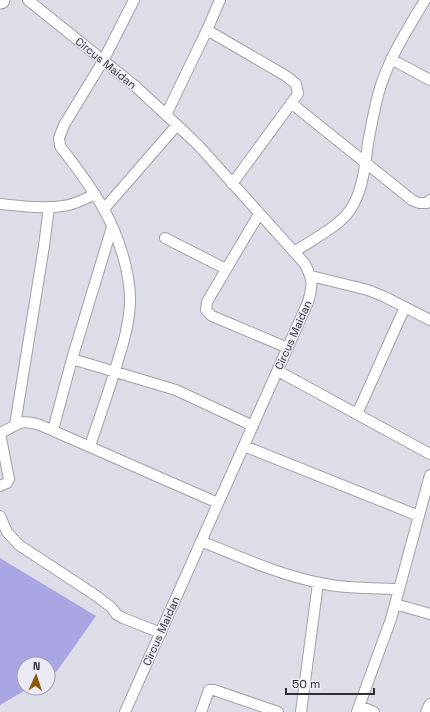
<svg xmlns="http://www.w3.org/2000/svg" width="430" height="712" font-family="'Space Grotesk',sans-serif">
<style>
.water{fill:#a8a5e2}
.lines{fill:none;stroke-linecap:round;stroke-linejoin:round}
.minor-casing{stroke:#a0a0a9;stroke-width:12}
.trunk-casing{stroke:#a0a0a9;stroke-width:19}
.minor{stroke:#fff;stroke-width:10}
.trunk{stroke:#fff;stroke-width:17}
.labels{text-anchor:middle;stroke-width:3;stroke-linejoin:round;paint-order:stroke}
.street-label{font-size:11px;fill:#2f2f33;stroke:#eaeaf4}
</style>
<rect width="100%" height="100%" fill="#dddde7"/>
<!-- water -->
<path class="water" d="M0 558 96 616 57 671 48 677V664H24V688H29L0 705Z"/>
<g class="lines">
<!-- minor casing -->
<g class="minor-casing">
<path id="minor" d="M28 0 135 86 177 125 199 146 305 264C313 280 313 285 308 302L125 712
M207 30 286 76 296 84 298 94 232 184
M391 59 430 80
M291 103 412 200 419 203H427L430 200
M166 115 207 30 220 0
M0 204C21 206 42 209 63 206 74 205 85 199 95 194
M104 209 177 125
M259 214 211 295 207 302 206 310 212 316 288 348
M165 238 226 269
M294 252C310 241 340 226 350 210 363 191 365 166 368 143 371 127 374 111 378 95 387 61 407 30 425 0
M311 276 368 290 385 297 430 320
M72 359 176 390 253 426
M278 371 430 454
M357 414 405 307
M15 425 44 246 49 207
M53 430 72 359 112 227
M0 433C19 425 19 418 40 425L218 503
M0 433 9 479 7 483 0 486
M90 446C99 418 110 389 118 360 124 342 129 323 130 304 131 273 118 234 103 208 91 186 75 166 60 146L59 138 64 125 103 61 134 0
M244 446 419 516
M0 516 7 532 19 545 95 595 111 607 116 614 123 618 161 633
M201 541C242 558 282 576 325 584 349 589 375 588 399 589
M395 604 430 614
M360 706 374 712
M201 712 209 690H214L278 712
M301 712 318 583
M357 712 391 619 430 475
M426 712 430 704"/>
</g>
<!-- trunk casing -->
<g class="trunk-casing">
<path id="trunk" d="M0 0H1"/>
</g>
<!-- minor -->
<use href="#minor" class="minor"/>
<!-- trunk -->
<use href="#trunk" class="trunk"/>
</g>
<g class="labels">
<!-- street labels -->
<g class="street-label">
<text transform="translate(106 63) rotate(39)" y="4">Circus Maidan</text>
<text transform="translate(293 335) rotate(-66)" y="4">Circus Maidan</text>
<text transform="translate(161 631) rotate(-66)" y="4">Circus Maidan</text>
</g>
</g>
<!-- north arrow -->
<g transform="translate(36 676) rotate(3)"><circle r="19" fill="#eaeaf4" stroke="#9f9fa7"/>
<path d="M0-3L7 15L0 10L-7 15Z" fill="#8d5709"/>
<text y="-6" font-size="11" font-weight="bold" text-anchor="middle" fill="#2f2f33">N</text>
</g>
<!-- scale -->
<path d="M286 688v6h88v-6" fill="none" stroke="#2f2f33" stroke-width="2"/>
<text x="292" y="688" font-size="12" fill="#2f2f33" stroke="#eaeaf4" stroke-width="3" paint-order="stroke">50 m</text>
</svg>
